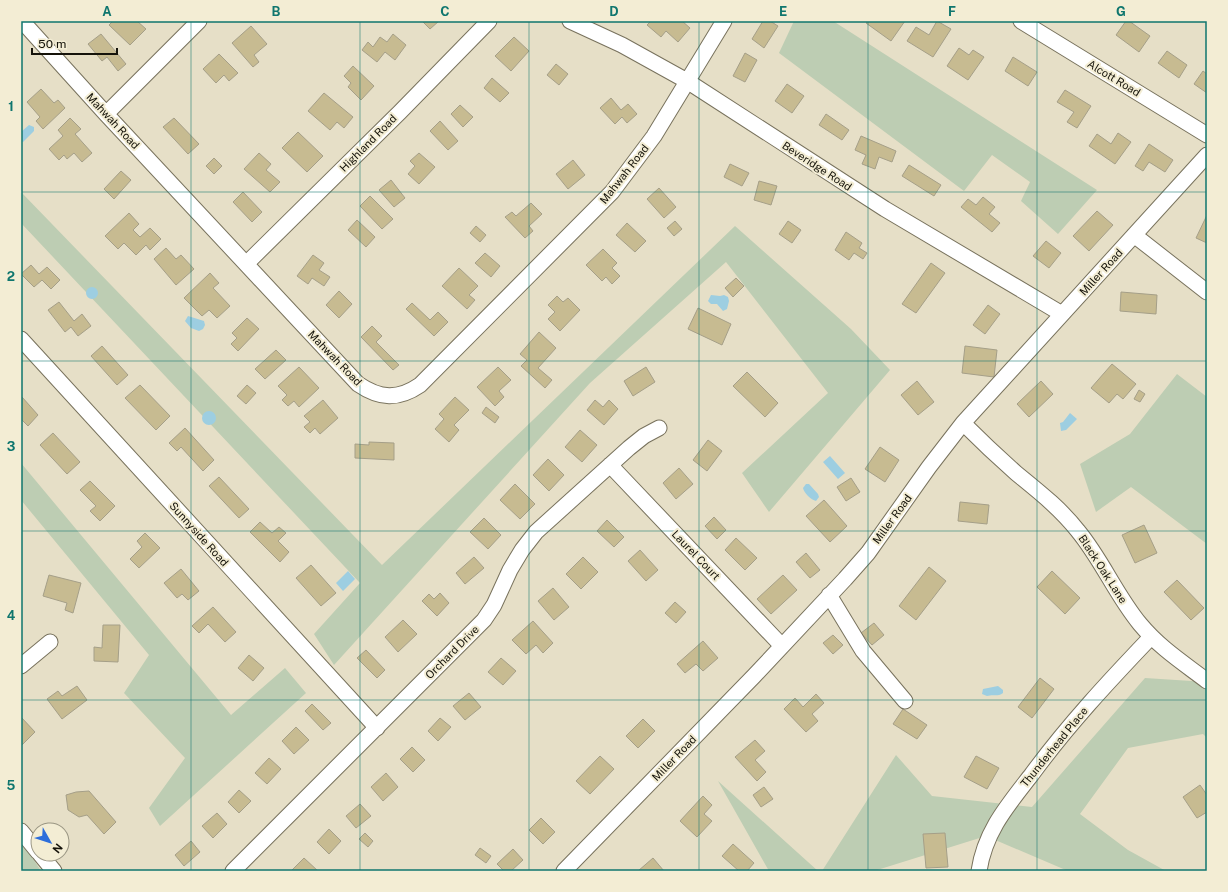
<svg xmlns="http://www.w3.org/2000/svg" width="1228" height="892" font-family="'Public Sans',sans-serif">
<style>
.green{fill:#bdcdb3}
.water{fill:#9dcee1}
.building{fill:#c7bb91;stroke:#a59f88}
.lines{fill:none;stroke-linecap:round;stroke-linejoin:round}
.minor-casing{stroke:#78725d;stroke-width:17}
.minor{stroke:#fff;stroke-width:15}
.grid{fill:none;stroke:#0f766e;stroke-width:1;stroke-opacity:0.55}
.labels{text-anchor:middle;stroke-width:4;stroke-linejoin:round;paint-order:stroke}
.street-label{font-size:11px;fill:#15130a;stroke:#f3edd4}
.neatline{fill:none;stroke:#0f766e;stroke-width:1.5}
.grid-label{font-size:13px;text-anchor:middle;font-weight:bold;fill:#0f766e}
</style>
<rect width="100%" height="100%" fill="#e6dfc7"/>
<!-- green -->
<path class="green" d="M794 21H833L1097 190 1058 234 1021 201 1030 182 992 155 964 191 779 53Z
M21 192 382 565 735 226 851 329 890 370 769 512 742 473 828 393 726 262 590 383 334 665 314 634 360 583 21 223Z
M1177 374 1207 397V544L1131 487 1096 512 1080 464 1130 434Z
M21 463 231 715 285 668 306 693 160 826 149 808 185 758 124 693 149 655 21 500Z
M1145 678 1207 682V738L1203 734 1128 748 1080 814 1128 850 1166 871H1068L986 836 874 871H822L896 755 932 796 1032 807Z
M718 781 818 871H769Z
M21 840 41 871H21Z"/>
<!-- water -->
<path class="water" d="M29 125 34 127V131L23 142 21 141V132Z
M86 293a6 6 0 1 1 12 0a6 6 0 1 1-12 0Z
M711 295 720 296 724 295 728 297 729 301 727 309 723 311 717 304H711L708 301Z
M188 316 204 321 205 325 203 329 199 331 191 328 185 321Z
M202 418a7 7 0 1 1 14 0a7 7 0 1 1-14 0Z
M1070 413 1077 419 1066 430 1061 431 1060 423 1063 422Z
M830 456 845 473 838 479 823 462Z
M806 484H809L818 494 819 497 816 501C811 500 804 493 803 488Z
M348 571 355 579 343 591 336 583Z
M998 686 1003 690V693C998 697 993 694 987 696L982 694 983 689Z"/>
<!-- building -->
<path class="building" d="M113 21H137L146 29 130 45 109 25Z
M422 21H439L430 29Z
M651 21H682L690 28 678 42 666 31 661 37 647 25Z
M763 21H770L778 26 764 48 752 39Z
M868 21H905L891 41 866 23Z
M937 21 951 29 933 57 907 41 916 27 929 35Z
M1126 21H1129L1150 36 1139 52 1116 35Z
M251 26 267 44 254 55 259 62 253 67 232 43Z
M101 34 126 64 118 71 107 57 102 61 88 44Z
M393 34 406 45 395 60 385 52 377 62 362 50 368 42 373 47 380 37 387 42Z
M514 37 529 51 511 71 495 56Z
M959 48 969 55 973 50 984 57 968 80 947 66Z
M1167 51 1187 65 1179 78 1158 63Z
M745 53 757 60 745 82 733 76Z
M219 54 238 73 229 81 224 75 216 83 203 69Z
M1013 57 1037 72 1028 86 1005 71Z
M556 64 568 74 559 85 547 75Z
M353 66 374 86 361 100 348 87 351 83 344 76Z
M1203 71 1207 74V93L1194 84Z
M492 78 509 93 500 102 484 88Z
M787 84 804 96 792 113 775 101Z
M41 89 54 103 58 100 65 108 43 129 36 121 40 117 27 102Z
M1065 90 1091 106 1077 128 1067 122 1074 112 1057 102Z
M324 93 353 117 344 128 337 122 330 130 308 111Z
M611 98 621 110 628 104 637 114 627 123 622 117 615 124 600 108Z
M460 105 473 117 463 127 451 114Z
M826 114 849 130 842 140 819 125Z
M70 118 81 129 75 134 92 153 82 162 74 153 67 159 64 155 59 160 49 149 63 136 58 130Z
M174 118 199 144 188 154 163 127Z
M440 121 458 141 448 150 430 131Z
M298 132 323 156 307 172 282 148Z
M1118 133 1131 142 1115 164 1089 146 1097 134 1111 144Z
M861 136 896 151 892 162 879 157 875 169 862 164 866 155 855 150Z
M1149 144 1173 160 1165 172 1149 162 1143 171 1135 166Z
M259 153 271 164 266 170 280 182 270 192 244 169Z
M419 153 435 167 419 184 408 174 415 166 410 161Z
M214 158 222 166 214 174 206 166Z
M573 160 585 175 568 189 556 174Z
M730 164 749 173 742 186 724 177Z
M909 165 941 185 934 196 902 176Z
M121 171 131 180 114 199 104 189Z
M391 180 405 198 394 207 379 190Z
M759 181 777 186 771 205 754 200Z
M659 188 676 207 664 218 647 199Z
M243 192 262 212 252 222 233 202Z
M370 196 393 219 382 229 360 206Z
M983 197 995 207 989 214 1000 223 992 232 961 207 968 199 976 205Z
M531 203 542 214 529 226 533 231 525 238 505 217 512 212 516 216Z
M1097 211 1113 225 1089 251 1073 236Z
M129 213 139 224 133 230 140 237 150 228 161 239 150 250 146 245 136 255 124 243 118 249 105 236Z
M1207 215V243L1196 238Z
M357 220 375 237 366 247 348 230Z
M675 221 682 229 674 236 667 228Z
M788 221 801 230 792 243 779 234Z
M627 223 646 241 635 252 616 235Z
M476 226 486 235 480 242 470 233Z
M846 232 862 243 859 248 867 253 863 259 854 253 849 260 835 250Z
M1046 241 1061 253 1049 268 1033 256Z
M166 248 176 259 181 255 194 269 176 285 154 259Z
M603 249 617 263 612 268 620 276 612 284 606 277 602 281 586 265Z
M485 253 500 266 491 277 475 263Z
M313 255 324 263 319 270 330 277 324 286 312 278 308 284 297 276Z
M931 263 945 273 916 313 902 304Z
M31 265 39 274 47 267 60 280 51 289 42 280 34 287 21 274Z
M459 268 478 286 469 295 475 300 467 309 442 286Z
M210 273 219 283 213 288 230 306 217 318 209 310 202 316 184 298Z
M736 278 744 286 733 297 725 288Z
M339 291 352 304 339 318 326 305Z
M1121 292 1157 295 1156 314 1120 311Z
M557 296 563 302 568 298 580 310 560 331 548 319 555 312 548 305Z
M59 302 74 321 82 314 91 326 78 336 71 327 65 332 48 310Z
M412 303 430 320 438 312 448 322 434 336 406 309Z
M988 305 1000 314 985 334 973 325Z
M698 308 731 324 722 345 688 329Z
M247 318 259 329 238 351 231 344 237 338 232 333Z
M372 326 382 336 376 342 399 365 393 370 361 337Z
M539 332 556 348 538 368 552 380 545 388 521 366 527 360 520 354Z
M102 346 128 375 117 385 91 356Z
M965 346 997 350 994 377 962 373Z
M276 350 286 360 265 379 255 369Z
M1112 364 1136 384 1123 399 1117 394 1109 403 1091 388Z
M299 367 319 388 299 407 294 401 288 406 282 400 287 395 278 386Z
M498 367 511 380 499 391 504 397 495 406 477 387Z
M646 367 655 382 633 396 624 381Z
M747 372 778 403 765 417 733 386Z
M917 381 934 402 918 415 901 395Z
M1041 381 1053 394 1029 417 1017 404Z
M140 385 170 416 156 430 125 398Z
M247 385 256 393 246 404 237 396Z
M1139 390 1145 394 1140 402 1134 399Z
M22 397 38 415 28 426 21 419Z
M455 397 469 410 454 425 459 430 449 442 435 429 444 419 439 414Z
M323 400 338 418 320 434 315 428 310 433 304 427 310 422 304 416Z
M595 400 603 407 609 400 618 409 604 425 587 410Z
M486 407 499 417 495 423 482 413Z
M185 428 214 460 203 471 181 447 177 451 169 443Z
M580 430 597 445 582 462 565 447Z
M53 433 80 462 67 474 40 445Z
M708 440 722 451 707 471 693 460Z
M369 442 394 443V460L355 458V444L369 445Z
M880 447 899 460 885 482 865 469Z
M548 459 564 475 549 491 533 475Z
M679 468 693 484 676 499 663 483Z
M219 477 249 509 239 518 209 486Z
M851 478 860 492 846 501 837 487Z
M90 481 115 506 100 521 90 511 96 506 80 490Z
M515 484 535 504 520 519 500 500Z
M824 500 847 526 830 542 806 516Z
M960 502 989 505 987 524 958 521Z
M714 517 726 530 717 539 705 526Z
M484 518 501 535 488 549 470 532Z
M607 520 624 537 614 547 597 531Z
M260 522 272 533 279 527 286 533 278 541 289 552 280 562 250 532Z
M1144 525 1157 553 1135 563 1122 535Z
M145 533 160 548 139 568 130 559 142 547 137 541Z
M736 538 757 558 745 570 725 550Z
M640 550 658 570 646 581 628 561Z
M806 553 820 570 810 578 796 562Z
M474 557 484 568 465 584 456 573Z
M583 557 598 572 581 589 566 574Z
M311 565 336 593 321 606 296 578Z
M929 567 946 581 916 620 899 606Z
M181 569 199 591 188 600 182 594 177 598 164 583Z
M1052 571 1080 598 1065 614 1037 587Z
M49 575 81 583 73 613 65 610 67 603 43 596Z
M783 575 797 590 771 614 757 599Z
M1177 580 1204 608 1191 620 1164 592Z
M553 588 569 607 554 620 538 601Z
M440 593 449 603 437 616 422 601 429 594 434 599Z
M675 602 686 612 676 623 665 613Z
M213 607 236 632 225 642 208 624 199 633 192 626Z
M403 620 417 634 398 652 385 637Z
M533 621 553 643 543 653 536 645 526 654 512 640Z
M874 623 884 635 872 645 861 633Z
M103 625H120L118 662 94 661V647L102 648Z
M833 635 843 645 833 654 823 643Z
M703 641 718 658 703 671 696 664 685 673 677 664Z
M366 650 385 670 377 678 357 658Z
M249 655 264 668 253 681 238 668Z
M501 658 516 671 503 685 488 672Z
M1040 678 1054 689 1032 718 1018 707Z
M77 686 87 700 62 719 47 699 58 691 62 696Z
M469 693 481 707 465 720 453 706Z
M816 694 824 703 812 714 818 721 806 732 784 709 795 698 803 707Z
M312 704 331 723 323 730 305 711Z
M903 709 927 725 917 739 893 724Z
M21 717 35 732 21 746Z
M440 718 451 727 438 741 428 731Z
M643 719 655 731 638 748 626 736Z
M296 727 309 740 294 754 282 741Z
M755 740 765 751 755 760 766 772 757 781 735 757Z
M412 747 425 760 413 772 400 759Z
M600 756 614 769 590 794 576 781Z
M976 756 999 768 987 789 964 777Z
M269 758 281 769 267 784 255 773Z
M386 773 398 787 383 801 371 787Z
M1200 785 1207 795V812L1197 818 1183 797Z
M764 787 773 799 761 807 753 795Z
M239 790 251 801 239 813 228 802Z
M89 791 116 822 104 834 87 815 79 817 68 810 66 795 76 792Z
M703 796 712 805 704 814 712 821 697 837 680 821Z
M360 804 371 816 356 828 346 816Z
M217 813 227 824 213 838 202 826Z
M541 818 555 832 543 844 529 830Z
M329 829 341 841 329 854 317 842Z
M365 833 373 841 368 847 359 839Z
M945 833 948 867 926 868 923 834Z
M191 841 200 852 184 866 175 855Z
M733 844 754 863 747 871H739L722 856Z
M480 848 491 856 486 863 475 855Z
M513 849 523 860 511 871H504L497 864Z
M304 858 318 871H291Z
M653 858 664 871H638Z"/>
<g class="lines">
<!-- minor casing -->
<g class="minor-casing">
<path id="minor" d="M22 21 106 114 358 384C380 399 398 400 420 385L612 192 654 136 724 21
M570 21 622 45 687 81 885 209 1062 314
M1021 21 1207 135
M106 114 199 21
M1134 235 1207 292
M246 264 400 112 489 21
M21 339 377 728
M963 423C980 440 998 457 1016 473 1038 491 1060 508 1078 531 1102 560 1116 595 1140 624 1160 648 1182 662 1207 681
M610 465 782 646
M829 595 863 651 905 701
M21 666 50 642
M21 831 38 852
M40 854 54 871
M233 871 484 620 494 605 510 570 522 550 536 532 629 448 644 436 659 428
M564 871 754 676 845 579 868 553 929 467 963 423 1207 155
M979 871C985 831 1008 805 1032 774 1068 725 1109 681 1151 637"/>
</g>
<!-- minor -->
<use href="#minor" class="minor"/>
</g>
<!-- grid -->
<path class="grid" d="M191 21V871M360 21V871M529 21V871M699 21V871M868 21V871M1037 21V871M21 192H1207M21 361H1207M21 531H1207M21 700H1207"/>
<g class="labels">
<!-- street labels -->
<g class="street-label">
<text transform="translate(1114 78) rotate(31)" y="4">Alcott Road</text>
<text transform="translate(113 121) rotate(47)" y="4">Mahwah Road</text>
<text transform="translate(368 143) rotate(-45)" y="4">Highland Road</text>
<text transform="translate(817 166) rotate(33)" y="4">Beveridge Road</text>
<text transform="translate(624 174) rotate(-52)" y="4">Mahwah Road</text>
<text transform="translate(1101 272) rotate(-48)" y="4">Miller Road</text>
<text transform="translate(335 358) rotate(46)" y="4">Mahwah Road</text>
<text transform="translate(892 519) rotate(-54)" y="4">Miller Road</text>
<text transform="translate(199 534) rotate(48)" y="4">Sunnyside Road</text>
<text transform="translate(696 555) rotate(46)" y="4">Laurel Court</text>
<text transform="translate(1103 569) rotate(57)" y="4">Black Oak Lane</text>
<text transform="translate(452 652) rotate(-45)" y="4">Orchard Drive</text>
<text transform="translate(1054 747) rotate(-51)" y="4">Thunderhead Place</text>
<text transform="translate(674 758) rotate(-46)" y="4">Miller Road</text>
</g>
</g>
<!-- border -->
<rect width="1228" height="892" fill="none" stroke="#f3edd4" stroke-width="44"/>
<!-- north arrow -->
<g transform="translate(50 842) rotate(129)"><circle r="19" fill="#f3edd4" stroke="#9a9683"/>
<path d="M0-3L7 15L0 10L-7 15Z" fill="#2d6edb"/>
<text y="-6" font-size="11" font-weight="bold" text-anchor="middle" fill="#15130a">N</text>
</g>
<!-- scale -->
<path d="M32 48v6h85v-6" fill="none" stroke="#15130a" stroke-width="2"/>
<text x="38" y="48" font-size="12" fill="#15130a" stroke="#f3edd4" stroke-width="3" paint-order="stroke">50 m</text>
<rect x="22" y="22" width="1184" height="848" class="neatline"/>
<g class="grid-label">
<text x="107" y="16">A</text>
<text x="276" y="16">B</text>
<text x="445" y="16">C</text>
<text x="614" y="16">D</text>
<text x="783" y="16">E</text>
<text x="952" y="16">F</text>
<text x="1121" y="16">G</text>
<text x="11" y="111">1</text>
<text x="11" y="281">2</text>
<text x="11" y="451">3</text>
<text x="11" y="620">4</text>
<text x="11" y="790">5</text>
</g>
</svg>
